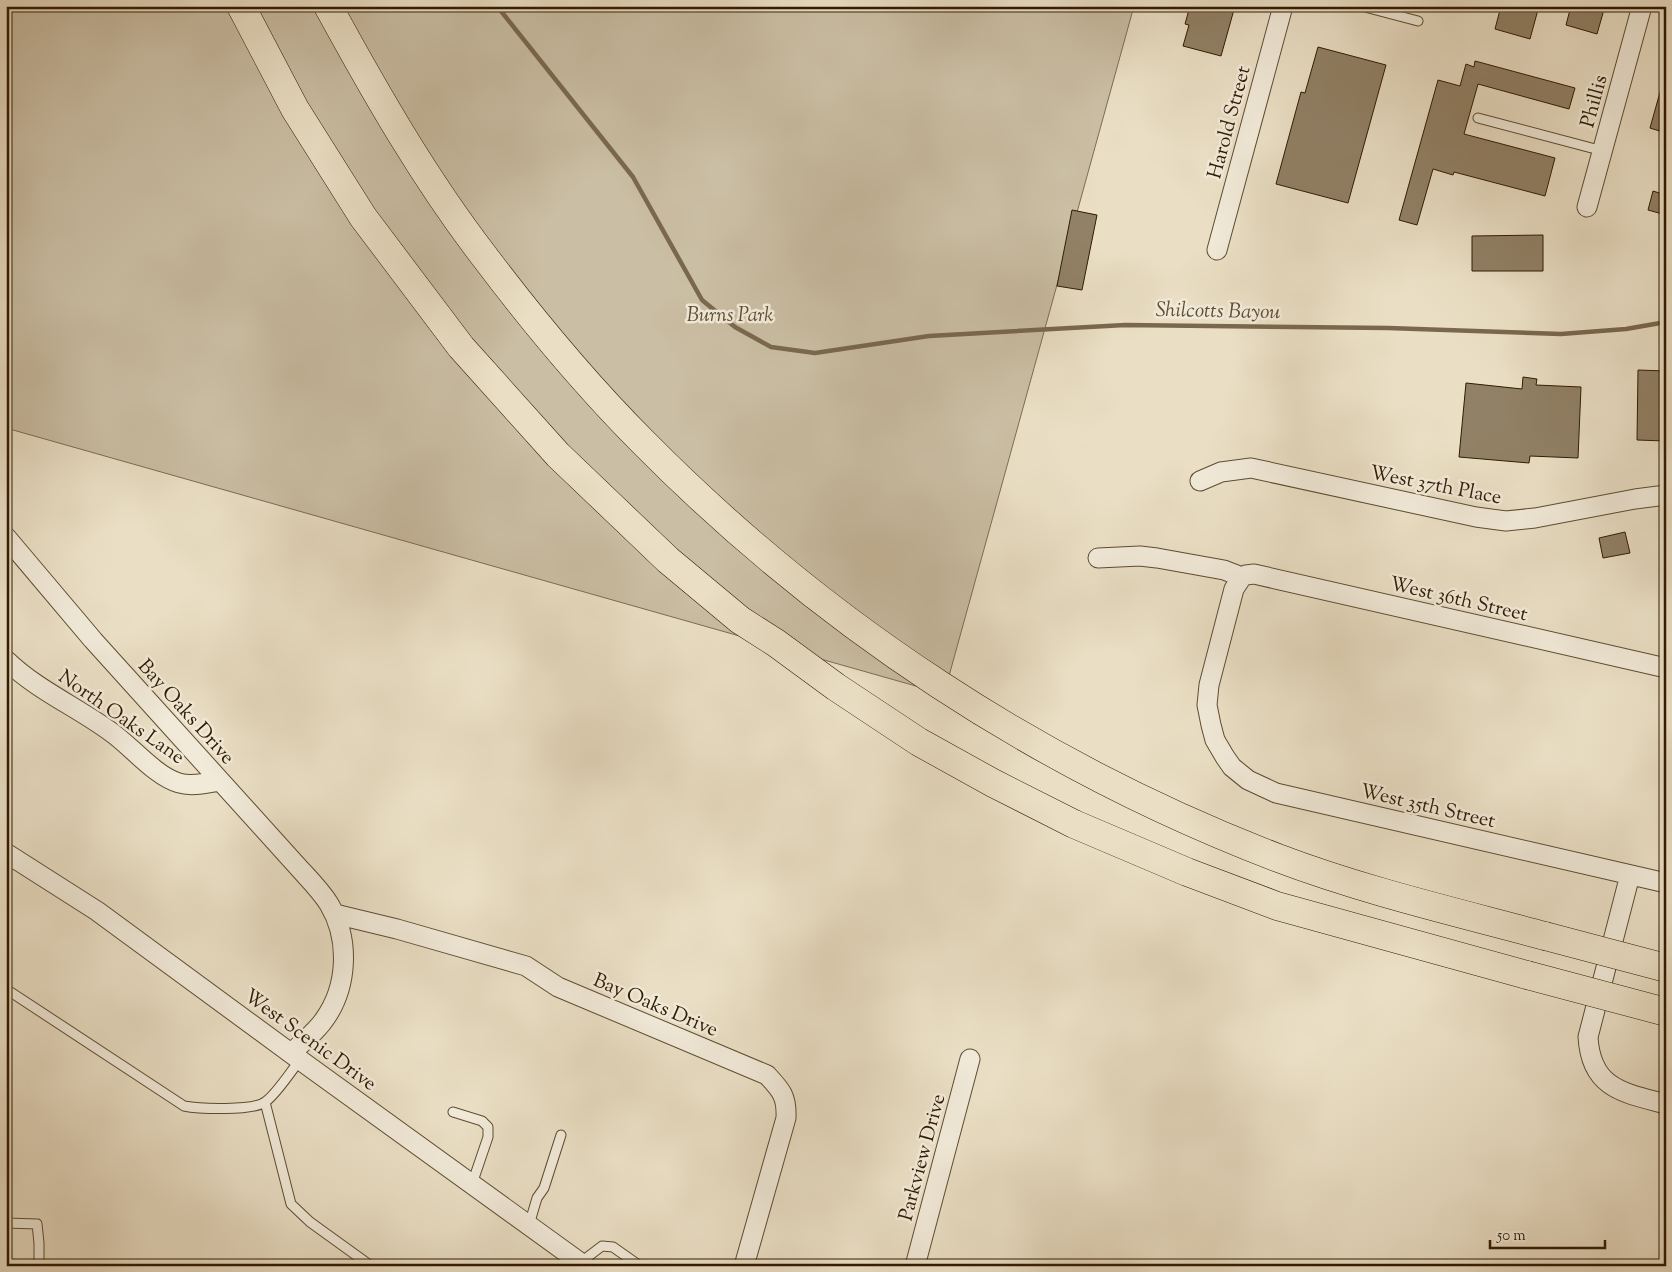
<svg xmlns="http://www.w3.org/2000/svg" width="1672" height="1272" font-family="'Sorts Mill Goudy',serif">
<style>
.green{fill:#cabea4;stroke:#7d6c52}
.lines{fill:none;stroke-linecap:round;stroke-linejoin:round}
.stream{stroke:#7a684e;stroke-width:4.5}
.building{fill:#918166;stroke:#301b00}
.service-casing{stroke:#5e4c31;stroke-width:11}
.minor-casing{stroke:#5e4c31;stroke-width:21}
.motorway-casing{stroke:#301b00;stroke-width:29}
.service{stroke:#f1ead9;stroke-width:9}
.minor{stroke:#f1ead9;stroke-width:19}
.motorway{stroke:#eadfc5;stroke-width:28}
.motorway-bridge-casing{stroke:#301b00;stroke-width:29;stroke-linecap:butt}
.motorway-bridge{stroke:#eadfc5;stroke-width:28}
.labels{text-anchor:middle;stroke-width:5;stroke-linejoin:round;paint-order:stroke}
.street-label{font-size:20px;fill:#301b00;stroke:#f1ead9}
.park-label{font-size:20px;font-style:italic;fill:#5e4c31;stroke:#f1ead9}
.water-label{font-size:21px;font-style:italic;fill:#614f34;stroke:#f1ead9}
</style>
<rect width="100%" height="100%" fill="#eadfc5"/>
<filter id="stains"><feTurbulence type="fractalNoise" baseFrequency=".004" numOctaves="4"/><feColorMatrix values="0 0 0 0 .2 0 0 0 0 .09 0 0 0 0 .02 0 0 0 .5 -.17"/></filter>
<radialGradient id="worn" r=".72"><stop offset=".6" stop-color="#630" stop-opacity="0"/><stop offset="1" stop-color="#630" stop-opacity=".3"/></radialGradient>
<!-- green -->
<path class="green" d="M6 6H1134L944 694 6 428Z"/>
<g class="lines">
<!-- stream -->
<path class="stream" d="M497 6 633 177 702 300 735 327 771 347 815 353 929 336 1125 325 1388 328 1561 334 1626 329 1666 322"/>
</g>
<!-- building -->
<path class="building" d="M1190 6H1235L1221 56 1183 46 1189 25 1185 24Z
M1501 6H1539L1530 39 1495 29Z
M1571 6H1605L1597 34 1566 25Z
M1318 47 1386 65 1348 203 1276 184 1301 92 1305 93Z
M1475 61 1575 88 1569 109 1478 84 1464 134 1555 158 1545 196 1454 172 1453 175 1433 169 1417 225 1399 220 1438 80 1460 86 1466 64 1474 67Z
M1662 85H1666V133L1650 128Z
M1653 191 1666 195V215L1648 210Z
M1072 210 1097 215 1082 290 1057 286Z
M1543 235V271H1472V236Z
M1638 370 1666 371V441L1637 440Z
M1523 377 1537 379 1536 385 1581 387 1578 458 1530 456 1529 463 1459 457 1466 383 1522 389Z
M1625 532 1630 553 1603 558 1599 538Z"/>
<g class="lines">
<!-- service casing -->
<g class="service-casing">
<path id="service" d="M1361 6 1418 21
M1478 118 1603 151
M6 989 184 1106C199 1109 253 1111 265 1102 276 1095 291 1071 300 1060
M265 1102 291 1204 310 1222 371 1266
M453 1112 482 1121 488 1127V1137L472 1184
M6 1223 37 1224 39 1243V1266
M529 1225 537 1198 544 1188 561 1135
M581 1262 602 1246 613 1247 640 1266"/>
</g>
<!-- minor casing -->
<g class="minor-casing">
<path id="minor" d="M1587 207 1642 6
M1217 250 1283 6
M1200 481 1221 472 1251 468 1476 517 1506 521 1535 518 1635 499 1666 495
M6 537 93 640 299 868C309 879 321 891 329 904 350 939 348 987 324 1020 316 1032 302 1042 292 1053
M1098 558 1140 556 1157 558 1224 570 1242 577
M1242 577 1234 589 1209 685 1207 705 1211 725 1215 740 1225 757 1232 767 1248 780 1276 793 1666 883
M1242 577 1246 575 1254 574 1666 668
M6 660C37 690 77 707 111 732 131 746 155 776 179 783 192 787 207 783 220 781
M6 853 97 911 300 1060 585 1266
M1630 875 1588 1037C1591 1089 1624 1093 1666 1104
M335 914 397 929 526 966 558 987 767 1075C781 1090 787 1096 786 1118L744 1266
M915 1266 970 1059"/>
</g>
<!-- motorway casing -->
<g class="motorway-casing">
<path id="motorway" d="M241 6 295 109 363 217 461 347 558 455 668 560 740 620 776 643 836 687 919 742 993 783 1074 824 1187 872 1277 906 1527 975
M328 6C375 92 424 178 484 256 533 321 586 385 644 443 823 624 1040 767 1278 858 1365 891 1456 912 1545 936"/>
</g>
<!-- service -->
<use href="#service" class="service"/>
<!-- minor -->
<use href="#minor" class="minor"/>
<!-- motorway -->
<use href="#motorway" class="motorway"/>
<!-- motorway-bridge casing -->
<g class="motorway-bridge-casing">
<path id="motorway-bridge" d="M1545 936 1666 968
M1527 975 1666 1012"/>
</g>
<!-- motorway-bridge -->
<use href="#motorway-bridge" class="motorway-bridge"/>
</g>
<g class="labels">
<!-- street labels -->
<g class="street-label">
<text transform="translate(1593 101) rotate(-75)" y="7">Phillis</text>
<text transform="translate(1228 122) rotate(-75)" y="7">Harold Street</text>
<text transform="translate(1436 484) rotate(11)" y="7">West 37th Place</text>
<text transform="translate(1459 598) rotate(13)" y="7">West 36th Street</text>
<text transform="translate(187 711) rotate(48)" y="7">Bay Oaks Drive</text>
<text transform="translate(122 716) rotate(35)" y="7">North Oaks Lane</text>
<text transform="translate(1428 805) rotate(13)" y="7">West 35th Street</text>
<text transform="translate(656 1004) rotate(23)" y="7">Bay Oaks Drive</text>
<text transform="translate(311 1039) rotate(36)" y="7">West Scenic Drive</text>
<text transform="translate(921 1157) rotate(-75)" y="7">Parkview Drive</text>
</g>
<!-- park labels -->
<g class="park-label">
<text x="730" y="321">Burns Park</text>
</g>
<!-- water labels -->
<g class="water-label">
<text transform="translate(1218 310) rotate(1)" y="7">Shilcotts Bayou</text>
</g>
</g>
<!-- margin -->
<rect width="1672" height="1272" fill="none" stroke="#eadfc5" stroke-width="25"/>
<rect x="8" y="8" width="1657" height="1257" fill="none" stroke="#301b00" stroke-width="2.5"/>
<rect x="12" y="12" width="1647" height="1247" fill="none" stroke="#301b00"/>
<!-- scale -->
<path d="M1490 1240v8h115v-8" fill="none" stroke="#301b00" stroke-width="2.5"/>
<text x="1497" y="1240" font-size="15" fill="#301b00" stroke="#f1ead9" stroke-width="4" paint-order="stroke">50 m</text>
<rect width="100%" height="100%" filter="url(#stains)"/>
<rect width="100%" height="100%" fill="url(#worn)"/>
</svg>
